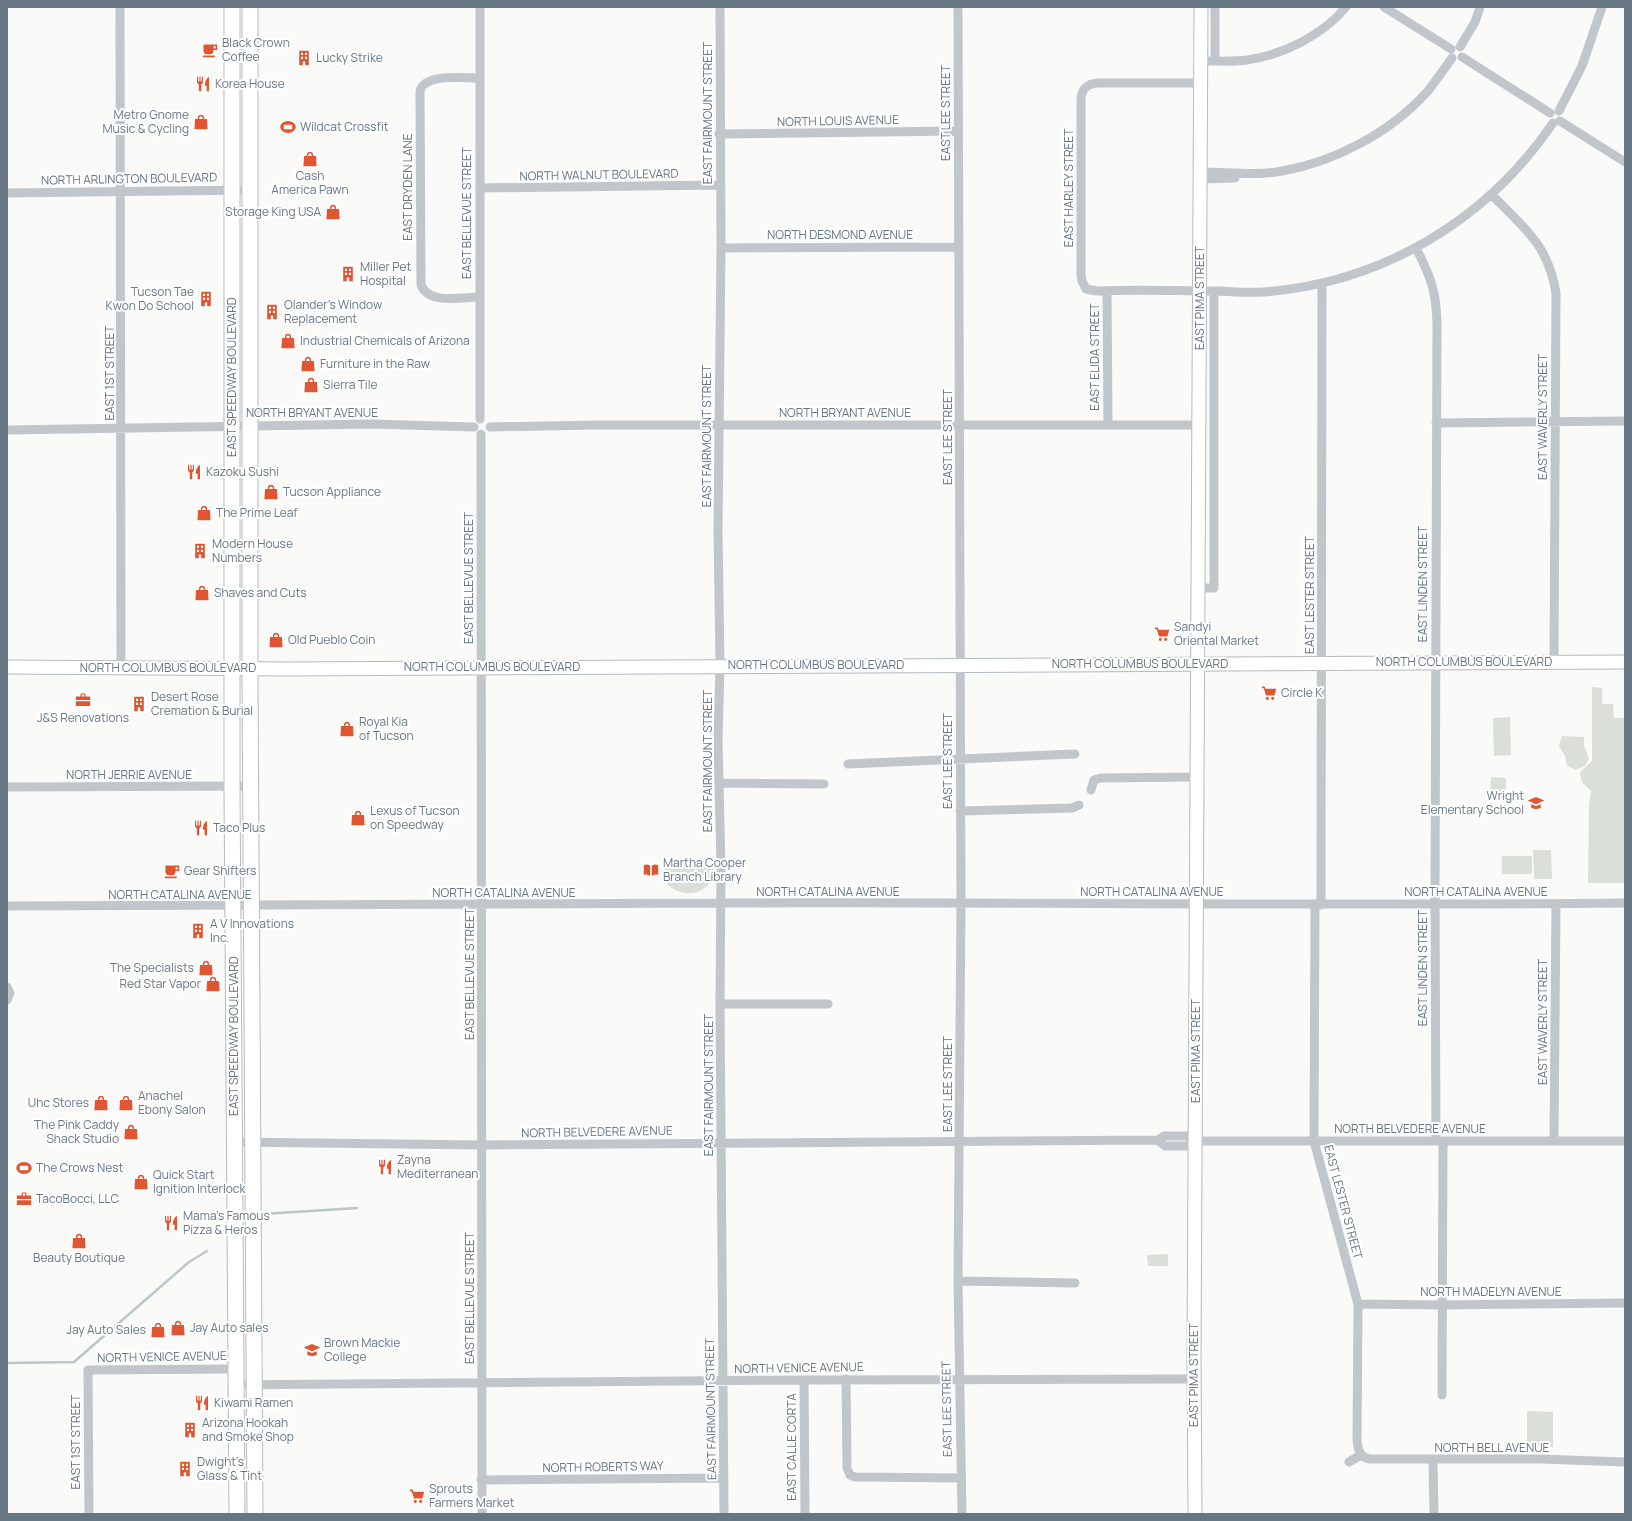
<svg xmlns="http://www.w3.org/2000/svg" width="1632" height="1521" font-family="Manrope,sans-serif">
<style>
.green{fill:#dadfd7}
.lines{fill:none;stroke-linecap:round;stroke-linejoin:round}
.stream{stroke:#bbc7cb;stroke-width:2.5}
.secondary-casing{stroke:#b4babe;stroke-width:15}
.primary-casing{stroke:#b5babe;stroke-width:17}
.street{stroke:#c1c6ca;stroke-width:9}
.secondary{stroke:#fff;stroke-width:13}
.primary{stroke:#fff;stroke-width:15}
.labels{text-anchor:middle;stroke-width:4;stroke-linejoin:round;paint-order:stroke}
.poi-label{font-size:12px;fill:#667682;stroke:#fff;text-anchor:start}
.street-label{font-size:12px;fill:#667682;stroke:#fff}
</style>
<rect width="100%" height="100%" fill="#fafaf8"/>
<!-- green -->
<path class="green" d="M1592 687 1602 688V704H1613L1614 718H1625V883H1588L1589 805 1591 791 1582 782 1580 772 1592 761Z
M1510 717 1511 755 1494 756 1493 718Z
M1562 736 1584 737V746L1589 758 1585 766 1576 770 1567 766 1565 756 1559 746Z
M1491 777 1506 778V794H1490Z
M1533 850H1551L1552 879H1534Z
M1502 856H1532V874H1502Z
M681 858 713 867C714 898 676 902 662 877L668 863Z
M1168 1254V1266H1148L1147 1255Z
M1527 1411 1553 1412V1447L1527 1446Z"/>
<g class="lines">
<!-- stream -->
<path class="stream" d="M263 1214 357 1208
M7 1363 74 1362 189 1262 207 1251"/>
<!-- secondary casing -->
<g class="secondary-casing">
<path id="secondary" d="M7 667 289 669 1625 662
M1195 1514 1194 1358 1201 7"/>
</g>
<!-- primary casing -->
<g class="primary-casing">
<path id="primary" d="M232 7V786L237 1514
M250 7V681L255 1514"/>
</g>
<!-- street -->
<path class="street" d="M120 7 121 667
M480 7V419
M720 7 721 248 718 531 720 665 718 742 721 866 720 1004 724 1514
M958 7 961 904 958 1281 962 1514
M1215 7V61
M1384 7 1451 49
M1460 47 1475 22 1480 7
M1462 57 1550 113
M1201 61C1216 61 1232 62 1247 60 1283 55 1323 35 1346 7
M479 78C463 78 425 73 420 91L421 285C429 305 462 297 479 297
M1201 83H1098C1086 84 1081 89 1081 101V274L1082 281 1086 289 1097 291C1137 289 1177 291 1218 291 1233 292 1248 293 1263 292 1382 283 1486 221 1553 123
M1559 111 1582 66 1602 7
M1560 121 1625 162
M719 134 958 131
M1200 172C1227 172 1256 176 1282 171 1335 162 1391 132 1427 92 1436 81 1444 69 1452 58
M1200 179 1235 178
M480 188 719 185
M7 193 251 190
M1491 194C1524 228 1548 244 1556 293L1554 661
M721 248 959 247
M1416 248C1431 277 1436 291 1437 323L1435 894 1436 1141
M1107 291 1108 424
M1436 423 1625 421
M490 427 596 425H1200
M7 430 371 424 474 427
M481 434 482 1514
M1199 588H1214V291
M848 764 1075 754
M719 783 824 784
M7 787 251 786
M1091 790 1094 780 1101 778 1197 777
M960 811 1072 808 1079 805
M1315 905 1314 1141 1358 1304 1357 1440C1358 1450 1360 1458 1371 1459H1540L1625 1462
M1321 905 1322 284
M7 906C246 907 484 904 722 903 1023 902 1324 906 1625 903
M7 987 10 993 7 1000
M720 1004H828
M1164 1136H1187L1195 1141 1186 1146H1165L1158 1140Z
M1195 1141H1625
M1554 1141 1556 904
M235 1142 481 1145 1158 1140
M958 1281 1075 1283
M1358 1304 1442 1305 1625 1303
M846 1379 847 1468 850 1475 855 1477 961 1478
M804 1380 805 1514
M236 1385 804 1380 1194 1379
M1442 1395 1443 1141
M1433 1460 1434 1514
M1349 1462 1361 1455
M481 1480 724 1478
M89 1514 88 1370 236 1369"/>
<!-- secondary -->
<use href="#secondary" class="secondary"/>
<!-- primary -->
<use href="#primary" class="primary"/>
</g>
<!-- icons -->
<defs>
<g id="cafe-bare" transform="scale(1.2)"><path d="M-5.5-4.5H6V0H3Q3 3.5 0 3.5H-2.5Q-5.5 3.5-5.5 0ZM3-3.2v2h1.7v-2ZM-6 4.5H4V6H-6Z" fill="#e05632" stroke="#fff" stroke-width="2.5" paint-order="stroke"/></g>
<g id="building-bare" transform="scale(1.2)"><path d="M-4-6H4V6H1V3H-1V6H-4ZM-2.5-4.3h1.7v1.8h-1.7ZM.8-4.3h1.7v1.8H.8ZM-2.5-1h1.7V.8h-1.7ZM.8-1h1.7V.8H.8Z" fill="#e05632" stroke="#fff" stroke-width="2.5" paint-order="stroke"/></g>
<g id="restaurant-bare" transform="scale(1.2)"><path d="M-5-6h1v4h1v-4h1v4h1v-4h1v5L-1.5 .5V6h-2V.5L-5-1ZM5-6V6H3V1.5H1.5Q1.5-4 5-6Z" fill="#e05632" stroke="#fff" stroke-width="2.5" paint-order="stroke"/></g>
<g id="shop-bare" transform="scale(1.2)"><path d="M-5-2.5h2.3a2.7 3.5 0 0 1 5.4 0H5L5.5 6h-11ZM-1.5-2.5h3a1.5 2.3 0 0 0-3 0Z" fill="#e05632" stroke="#fff" stroke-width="2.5" paint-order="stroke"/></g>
<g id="stadium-bare" transform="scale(1.2)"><path d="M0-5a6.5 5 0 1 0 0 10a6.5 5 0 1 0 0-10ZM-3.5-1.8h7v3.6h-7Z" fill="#e05632" stroke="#fff" stroke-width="2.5" paint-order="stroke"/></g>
<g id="supermarket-bare" transform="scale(1.2)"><path d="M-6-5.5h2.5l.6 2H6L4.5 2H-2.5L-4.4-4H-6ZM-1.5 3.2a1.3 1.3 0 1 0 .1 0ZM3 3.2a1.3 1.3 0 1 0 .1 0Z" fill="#e05632" stroke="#fff" stroke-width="2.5" paint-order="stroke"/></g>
<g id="office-bare" transform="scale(1.2)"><path d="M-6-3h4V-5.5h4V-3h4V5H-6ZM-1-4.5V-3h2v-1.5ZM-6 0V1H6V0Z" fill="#e05632" stroke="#fff" stroke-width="2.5" paint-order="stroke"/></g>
<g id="school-bare" transform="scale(1.2)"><path d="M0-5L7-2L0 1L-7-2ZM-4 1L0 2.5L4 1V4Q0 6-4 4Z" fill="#e05632" stroke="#fff" stroke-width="2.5" paint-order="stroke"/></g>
<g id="library-bare" transform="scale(1.2)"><path d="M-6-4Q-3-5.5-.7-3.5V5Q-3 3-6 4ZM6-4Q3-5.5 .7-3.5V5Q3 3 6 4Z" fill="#e05632" stroke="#fff" stroke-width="2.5" paint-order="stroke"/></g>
<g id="university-bare" transform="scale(1.2)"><path d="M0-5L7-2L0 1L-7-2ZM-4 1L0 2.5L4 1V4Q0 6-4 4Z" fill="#e05632" stroke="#fff" stroke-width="2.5" paint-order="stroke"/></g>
</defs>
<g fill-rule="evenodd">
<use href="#cafe-bare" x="210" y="50"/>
<use href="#building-bare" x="304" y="58"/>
<use href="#restaurant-bare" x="203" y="84"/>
<use href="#shop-bare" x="201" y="122"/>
<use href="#stadium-bare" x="288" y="127"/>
<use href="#shop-bare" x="310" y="159"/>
<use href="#shop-bare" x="333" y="212"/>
<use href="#building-bare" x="348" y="274"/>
<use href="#building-bare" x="206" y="299"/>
<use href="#building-bare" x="272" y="312"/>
<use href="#shop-bare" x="288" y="341"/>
<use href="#shop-bare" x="308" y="364"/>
<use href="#shop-bare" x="311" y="385"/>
<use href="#restaurant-bare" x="194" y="472"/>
<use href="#shop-bare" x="271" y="492"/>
<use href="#shop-bare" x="204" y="513"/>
<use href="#building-bare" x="200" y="551"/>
<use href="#shop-bare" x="202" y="593"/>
<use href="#supermarket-bare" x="1162" y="634"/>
<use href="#shop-bare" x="276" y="640"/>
<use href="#supermarket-bare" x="1269" y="693"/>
<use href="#office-bare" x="83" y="700"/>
<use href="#building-bare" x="139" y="704"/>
<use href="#shop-bare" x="347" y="729"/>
<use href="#school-bare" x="1536" y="803"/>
<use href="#shop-bare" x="358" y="818"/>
<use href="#restaurant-bare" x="201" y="828"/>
<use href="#library-bare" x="651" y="870"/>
<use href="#cafe-bare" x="172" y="871"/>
<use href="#building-bare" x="198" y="931"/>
<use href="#shop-bare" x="206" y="968"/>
<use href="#shop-bare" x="213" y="984"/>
<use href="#shop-bare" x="101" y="1103"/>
<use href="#shop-bare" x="126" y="1103"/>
<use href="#shop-bare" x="131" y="1132"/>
<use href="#restaurant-bare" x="385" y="1167"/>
<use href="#stadium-bare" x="24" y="1168"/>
<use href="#shop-bare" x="141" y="1182"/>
<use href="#office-bare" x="24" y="1199"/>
<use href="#restaurant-bare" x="171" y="1223"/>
<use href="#shop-bare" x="79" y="1241"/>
<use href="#shop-bare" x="178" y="1328"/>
<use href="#shop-bare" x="158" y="1330"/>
<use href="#university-bare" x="312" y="1350"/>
<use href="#restaurant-bare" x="202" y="1403"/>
<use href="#building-bare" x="190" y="1430"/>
<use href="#building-bare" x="185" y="1469"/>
<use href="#supermarket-bare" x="417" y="1496"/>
</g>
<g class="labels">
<!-- poi labels -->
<g class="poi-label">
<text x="222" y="47">Black Crown<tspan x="222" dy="14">Coffee</tspan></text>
<text x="316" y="62">Lucky Strike</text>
<text x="215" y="88">Korea House</text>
<text x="189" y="119" text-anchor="end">Metro Gnome<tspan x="189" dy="14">Music &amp; Cycling</tspan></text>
<text x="300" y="131">Wildcat Crossfit</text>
<text x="310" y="180" text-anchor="middle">Cash<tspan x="310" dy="14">America Pawn</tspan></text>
<text x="321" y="216" text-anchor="end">Storage King USA</text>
<text x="360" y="271">Miller Pet<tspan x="360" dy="14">Hospital</tspan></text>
<text x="194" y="296" text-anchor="end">Tucson Tae<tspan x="194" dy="14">Kwon Do School</tspan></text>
<text x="284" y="309">Olander's Window<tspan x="284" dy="14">Replacement</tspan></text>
<text x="300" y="345">Industrial Chemicals of Arizona</text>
<text x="320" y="368">Furniture in the Raw</text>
<text x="323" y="389">Sierra Tile</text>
<text x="206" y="476">Kazoku Sushi</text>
<text x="283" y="496">Tucson Appliance</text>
<text x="216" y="517">The Prime Leaf</text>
<text x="212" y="548">Modern House<tspan x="212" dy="14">Numbers</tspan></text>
<text x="214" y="597">Shaves and Cuts</text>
<text x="1174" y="631">Sandyi<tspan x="1174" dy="14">Oriental Market</tspan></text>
<text x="288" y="644">Old Pueblo Coin</text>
<text x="1281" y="697">Circle K</text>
<text x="151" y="701">Desert Rose<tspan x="151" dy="14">Cremation &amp; Burial</tspan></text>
<text x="83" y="722" text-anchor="middle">J&amp;S Renovations</text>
<text x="359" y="726">Royal Kia<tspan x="359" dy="14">of Tucson</tspan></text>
<text x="1524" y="800" text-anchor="end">Wright<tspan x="1524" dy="14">Elementary School</tspan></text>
<text x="370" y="815">Lexus of Tucson<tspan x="370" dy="14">on Speedway</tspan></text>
<text x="213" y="832">Taco Plus</text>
<text x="663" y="867">Martha Cooper<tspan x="663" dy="14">Branch Library</tspan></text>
<text x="184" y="875">Gear Shifters</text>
<text x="210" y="928">A V Innovations<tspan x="210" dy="14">Inc.</tspan></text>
<text x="194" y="972" text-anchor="end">The Specialists</text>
<text x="201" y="988" text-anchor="end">Red Star Vapor</text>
<text x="138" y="1100">Anachel<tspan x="138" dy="14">Ebony Salon</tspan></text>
<text x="89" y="1107" text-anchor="end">Uhc Stores</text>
<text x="119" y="1129" text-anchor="end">The Pink Caddy<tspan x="119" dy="14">Shack Studio</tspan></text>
<text x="397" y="1164">Zayna<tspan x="397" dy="14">Mediterranean</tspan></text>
<text x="36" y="1172">The Crows Nest</text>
<text x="153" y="1179">Quick Start<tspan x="153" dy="14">Ignition Interlock</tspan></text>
<text x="36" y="1203">TacoBocci, LLC</text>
<text x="183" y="1220">Mama's Famous<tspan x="183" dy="14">Pizza &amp; Heros</tspan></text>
<text x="79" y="1262" text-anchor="middle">Beauty Boutique</text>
<text x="190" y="1332">Jay Auto sales</text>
<text x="146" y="1334" text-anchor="end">Jay Auto Sales</text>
<text x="324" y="1347">Brown Mackie<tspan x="324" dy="14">College</tspan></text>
<text x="214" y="1407">Kiwami Ramen</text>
<text x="202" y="1427">Arizona Hookah<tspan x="202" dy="14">and Smoke Shop</tspan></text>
<text x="197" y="1466">Dwight's<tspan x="197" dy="14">Glass &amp; Tint</tspan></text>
<text x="429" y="1493">Sprouts<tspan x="429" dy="14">Farmers Market</tspan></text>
</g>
<!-- street labels -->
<g class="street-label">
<text transform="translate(708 113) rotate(-90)" y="4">EAST FAIRMOUNT STREET</text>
<text transform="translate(946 113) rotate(-90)" y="4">EAST LEE STREET</text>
<text transform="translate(838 121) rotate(-1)" y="4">NORTH LOUIS AVENUE</text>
<text transform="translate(599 175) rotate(-1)" y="4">NORTH WALNUT BOULEVARD</text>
<text transform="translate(129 179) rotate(-1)" y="4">NORTH ARLINGTON BOULEVARD</text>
<text transform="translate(408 187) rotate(-90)" y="4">EAST DRYDEN LANE</text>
<text transform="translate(1069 188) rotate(-90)" y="4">EAST HARLEY STREET</text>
<text transform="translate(467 213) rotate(-90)" y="4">EAST BELLEVUE STREET</text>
<text x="840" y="239">NORTH DESMOND AVENUE</text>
<text transform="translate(1200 298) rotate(-90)" y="4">EAST PIMA STREET</text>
<text transform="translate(1095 357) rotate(-90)" y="4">EAST ELIDA STREET</text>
<text transform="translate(110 373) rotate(-90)" y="4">EAST 1ST STREET</text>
<text transform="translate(232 377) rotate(-90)" y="4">EAST SPEEDWAY BOULEVARD</text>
<text x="312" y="417">NORTH BRYANT AVENUE</text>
<text x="845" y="417">NORTH BRYANT AVENUE</text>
<text transform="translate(1543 417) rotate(-90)" y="4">EAST WAVERLY STREET</text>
<text transform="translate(707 436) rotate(-90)" y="4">EAST FAIRMOUNT STREET</text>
<text transform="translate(948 437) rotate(-90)" y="4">EAST LEE STREET</text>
<text transform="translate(469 578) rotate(-90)" y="4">EAST BELLEVUE STREET</text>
<text transform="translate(1423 584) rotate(-90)" y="4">EAST LINDEN STREET</text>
<text transform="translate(1310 595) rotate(-90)" y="4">EAST LESTER STREET</text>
<text x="1464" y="666">NORTH COLUMBUS BOULEVARD</text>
<text x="1140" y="668">NORTH COLUMBUS BOULEVARD</text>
<text x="816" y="669">NORTH COLUMBUS BOULEVARD</text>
<text x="492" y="671">NORTH COLUMBUS BOULEVARD</text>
<text x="168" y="672">NORTH COLUMBUS BOULEVARD</text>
<text transform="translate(708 761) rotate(-90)" y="4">EAST FAIRMOUNT STREET</text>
<text transform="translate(948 761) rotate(-90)" y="4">EAST LEE STREET</text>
<text x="129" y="779">NORTH JERRIE AVENUE</text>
<text x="828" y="896">NORTH CATALINA AVENUE</text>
<text x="1152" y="896">NORTH CATALINA AVENUE</text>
<text x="1476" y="896">NORTH CATALINA AVENUE</text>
<text x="504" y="897">NORTH CATALINA AVENUE</text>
<text x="180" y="899">NORTH CATALINA AVENUE</text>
<text transform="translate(1423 968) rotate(-90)" y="4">EAST LINDEN STREET</text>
<text transform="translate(470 974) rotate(-90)" y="4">EAST BELLEVUE STREET</text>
<text transform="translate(1543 1022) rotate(-90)" y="4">EAST WAVERLY STREET</text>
<text transform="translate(234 1036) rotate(-90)" y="4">EAST SPEEDWAY BOULEVARD</text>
<text transform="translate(1196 1051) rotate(-90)" y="4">EAST PIMA STREET</text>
<text transform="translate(948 1084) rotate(-90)" y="4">EAST LEE STREET</text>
<text transform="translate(709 1085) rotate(-90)" y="4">EAST FAIRMOUNT STREET</text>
<text x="1410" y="1133">NORTH BELVEDERE AVENUE</text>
<text transform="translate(597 1132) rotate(-1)" y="4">NORTH BELVEDERE AVENUE</text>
<text transform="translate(1343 1202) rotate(75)" y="4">EAST LESTER STREET</text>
<text x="1491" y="1296">NORTH MADELYN AVENUE</text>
<text transform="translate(470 1298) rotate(-90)" y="4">EAST BELLEVUE STREET</text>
<text transform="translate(162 1357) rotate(-1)" y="4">NORTH VENICE AVENUE</text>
<text transform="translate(799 1368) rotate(-1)" y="4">NORTH VENICE AVENUE</text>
<text transform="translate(1194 1375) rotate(-90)" y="4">EAST PIMA STREET</text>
<text transform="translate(711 1409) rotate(-91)" y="4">EAST FAIRMOUNT STREET</text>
<text transform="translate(947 1409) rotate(-91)" y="4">EAST LEE STREET</text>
<text transform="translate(76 1442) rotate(-90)" y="4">EAST 1ST STREET</text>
<text transform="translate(792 1447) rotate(-90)" y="4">EAST CALLE CORTA</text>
<text x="1492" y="1452">NORTH BELL AVENUE</text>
<text transform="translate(603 1467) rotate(-1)" y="4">NORTH ROBERTS WAY</text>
</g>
</g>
<!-- border -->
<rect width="1632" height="1521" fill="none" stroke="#667682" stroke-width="16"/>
</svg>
